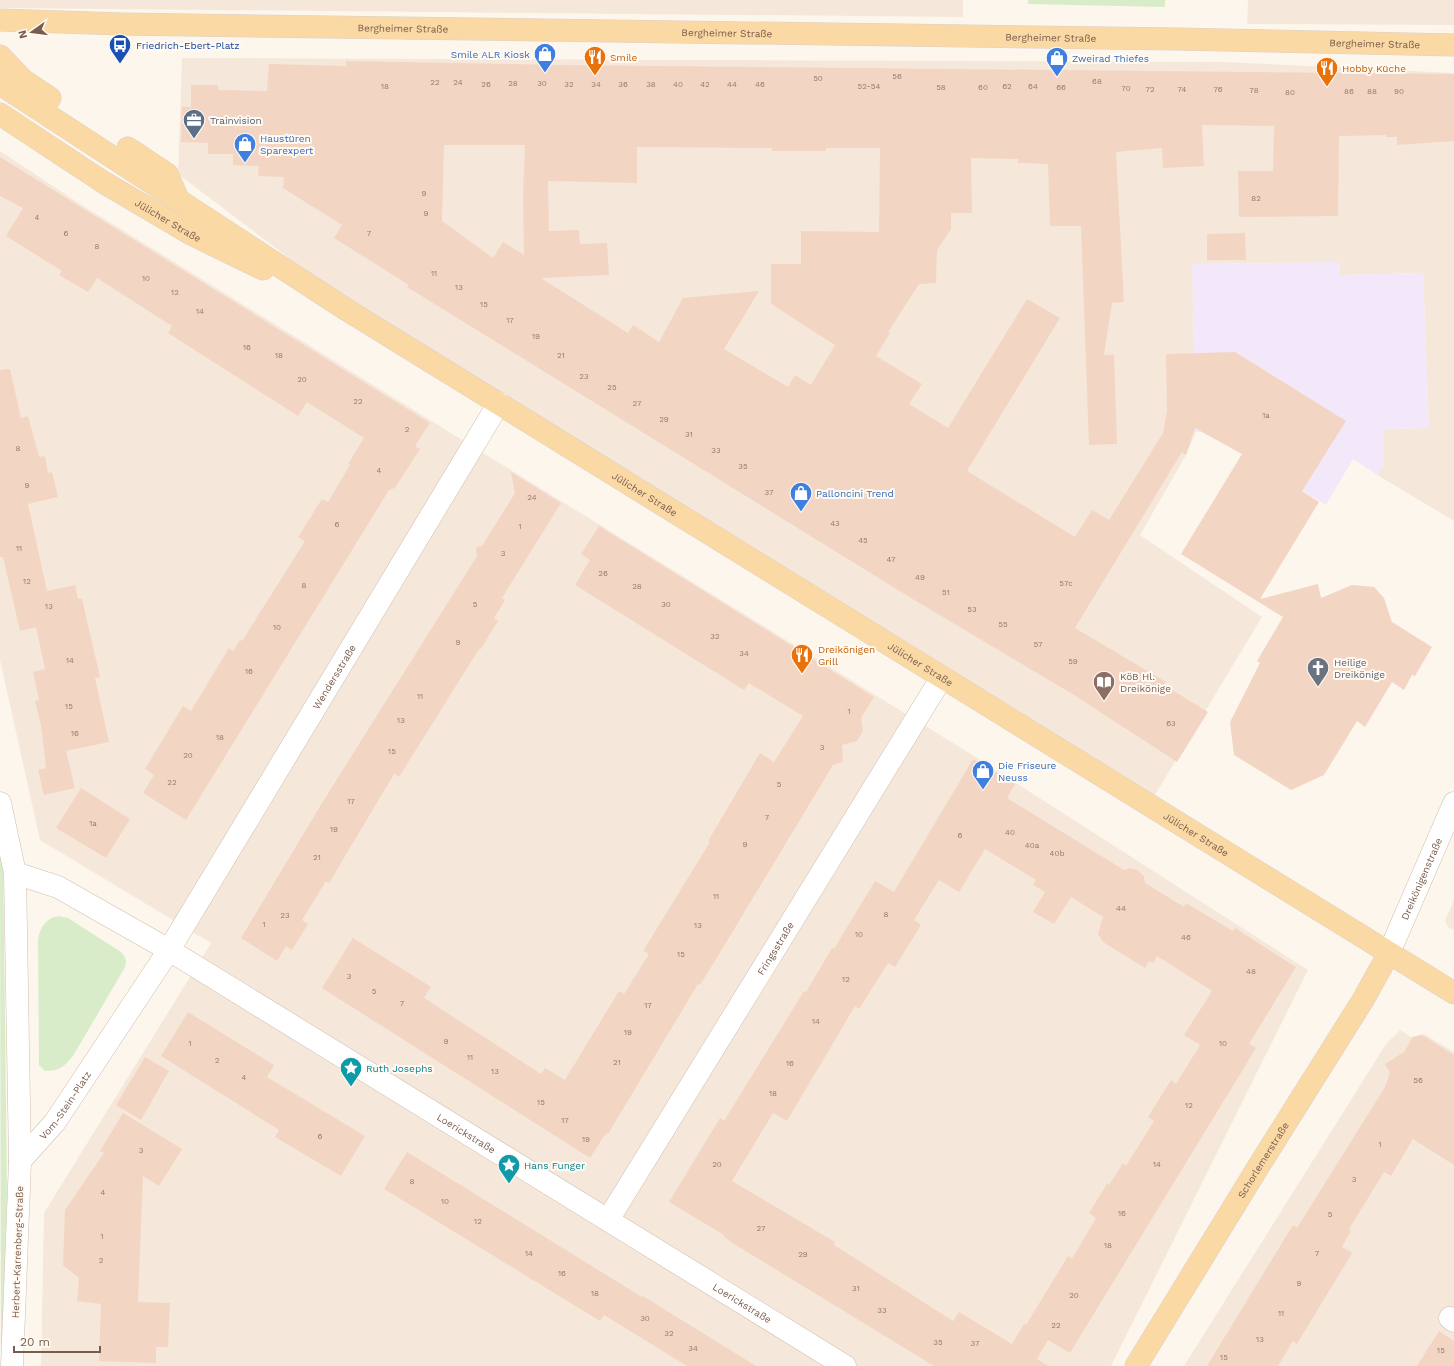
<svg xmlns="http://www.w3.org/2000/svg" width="1454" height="1366" font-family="'Work Sans',sans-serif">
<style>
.residential{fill:#f5e8da}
.education{fill:#f3e8fa}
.green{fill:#d8ecc9}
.building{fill:#f3d5c3;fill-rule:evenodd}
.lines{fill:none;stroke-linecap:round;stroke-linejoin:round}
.minor-casing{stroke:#d1beb0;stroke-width:23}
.major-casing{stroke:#dad1cd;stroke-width:23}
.minor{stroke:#fff;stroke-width:22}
.major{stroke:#fbd9a5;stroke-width:22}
.labels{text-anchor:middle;stroke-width:4;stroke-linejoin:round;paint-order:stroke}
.number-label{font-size:8px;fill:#987a6a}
.street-label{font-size:10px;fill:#7a5c4d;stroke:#fffaf3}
.transit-label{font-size:10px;fill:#164399;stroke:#fffaf3;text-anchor:start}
.shop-label{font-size:10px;fill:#366cbe;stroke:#fffaf3;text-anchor:start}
.food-label{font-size:10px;fill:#c56008;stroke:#fffaf3;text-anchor:start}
.service-label{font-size:10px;fill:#4e5e75;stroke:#fffaf3;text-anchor:start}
.worship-label{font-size:10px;fill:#5b616d;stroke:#fffaf3;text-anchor:start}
.education-label{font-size:10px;fill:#785e54;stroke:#fffaf3;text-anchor:start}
.culture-label{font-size:10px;fill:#0d838f;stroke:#fffaf3;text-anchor:start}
</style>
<rect width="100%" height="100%" fill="#fdf6ec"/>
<!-- residential -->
<path class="residential" d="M0 0H963V17L0 8Z
M1248 0H1454V25L1247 24Z
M182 58 1225 62 1454 73V521L1377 475 1384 465V429L1429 428 1423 273 1340 275 1339 262 1192 264 1196 432 1186 455 1140 535 1262 617 1150 803 351 305 178 174Z
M0 151 77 202 974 756 1308 970 1111 1366H41L44 1213 211 943 40 840 0 660Z
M1454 900V930L1448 927 1445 921Z
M1400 1030 1411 1037 1424 1034 1454 1052V1366H1184L1386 1044Z"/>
<!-- education -->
<path class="education" d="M1339 262 1340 275 1423 273 1429 428 1384 429V465L1377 475 1353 459 1326 505 1242 454 1202 432H1196L1192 264Z"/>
<!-- green -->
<path class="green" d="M1028 0H1165V7L1028 4Z
M0 837 3 850 7 1195 1 1366Z
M59 916 68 918 121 952C127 958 127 962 124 969L73 1056C64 1067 59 1071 45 1071L39 1065 38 939C41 926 46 918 59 916Z"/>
<!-- building -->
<path class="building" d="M346 61 557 65 1454 74V141L1397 145V137H1386V135L1339 136 1338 216 1239 217 1238 171H1273L1274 126 1202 125 1204 166 1163 168 1162 148 1116 152 1124 302 1112 303 1104 355H1114L1117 444 1089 445 1081 226H1050L1048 164 1018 163V159L971 158 972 213H951V229L937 250 936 283 919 284 888 332 890 333 876 356 922 384 909 404 948 428 1027 299 1060 318 967 471 1075 537 1092 510 1109 520 1163 433 1167 411 1166 354 1235 352 1346 421 1302 491 1319 502 1260 599 1318 584 1321 598 1352 585 1374 587 1384 598 1392 622 1432 647 1415 676 1412 675 1404 690 1392 682 1365 727 1357 721 1324 775 1291 790 1234 755 1230 722 1260 663 1257 661 1283 617 1181 554 1242 454 1195 428 1186 455 1182 452 1075 628 1166 682 1164 685 1208 712 1177 762 1074 695 911 598 407 287 409 285 334 238 342 225 283 188 284 177 258 176 259 166 233 165V154H208V143L181 142 182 107H191V85H218V90L267 91 269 64 346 66ZM444 145H525L523 193 524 255 503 242 493 258 442 221ZM637 147 772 148V151H826V148H880L879 232 801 231V264H771V304L835 345 811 385 795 375 788 387 724 349 759 291 683 298 659 342 633 325 628 333 541 278 609 275 607 243 580 244 579 230 549 231 548 181 637 183Z
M0 157 430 423 415 446 420 449 395 488 389 490 186 820 143 793 154 775 145 769 183 706 191 711 229 648 233 651 240 640 242 641 305 541 298 537 322 499 328 502 350 465 348 464 364 438 307 402 298 416 168 333 172 326 97 278 88 292 59 275 62 271 6 236 23 208 0 196Z
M1245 233 1246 260H1207V234Z
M10 369 21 418 28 416 39 457 45 456 48 473 52 472 58 497 28 504 47 591 75 585 78 599H82L100 677 95 678 109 742 66 751 75 788 44 795 38 770 46 768 41 725 35 701 39 700 33 672 45 669 36 627 20 631 3 557H0V370Z
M511 472 561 503 502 598 505 600 494 618 498 621 480 650 479 649 399 777 394 774 329 883 326 881 302 920 308 924 292 950 286 946 277 961 241 938 322 803 477 556 476 547 482 546 515 493Z
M599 526 874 697 861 718 863 731 857 741 842 745 843 762 833 765 718 956 700 985 698 984 608 1134 606 1133 590 1158 322 988 353 938 431 987 424 998 541 1074 545 1068 565 1080 619 991 624 994 649 954 643 951 710 842 708 841 760 753 774 762 803 716 749 683 744 690 575 585 590 560 581 554Z
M973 759 1015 784 1007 798 1124 870 1130 868 1137 870 1144 876 1145 883 1184 907 1186 903 1233 931 1235 928 1296 967 1249 1044 1256 1048 1070 1353 1048 1340 1037 1359 1048 1366H934L734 1244 723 1236 724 1235 669 1202 720 1118 724 1121 804 991 806 992 832 948 834 949 875 881 894 892ZM985 849 1036 880 1033 885 1045 892 1033 912 1054 924 1071 897 1103 917 1098 934 1103 942 1145 968 1149 961 1153 963 1157 956 1212 991 1184 1035 1200 1045 1176 1084 1171 1080 1148 1117 1154 1121 1126 1166 1123 1163 1109 1185 1107 1184 1089 1213 1096 1218 1072 1259 1068 1256 1026 1325 1024 1324 1012 1344 959 1312 953 1321 834 1245 835 1242 732 1181 773 1113 787 1121 855 1006 859 1009 888 963 895 967 921 925 914 920 939 880 959 892Z
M81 788 130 819 106 858 56 828Z
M188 1012 274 1065 267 1077 365 1136 341 1176 275 1137 279 1130 161 1056Z
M1422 1035 1454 1055V1165L1413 1139 1391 1176 1384 1172 1349 1229 1351 1231 1342 1247 1352 1253 1297 1344 1293 1341 1278 1366H1207L1293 1225 1297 1228 1385 1087 1390 1073 1385 1064 1404 1052 1413 1037Z
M145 1057 169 1071 141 1120 116 1105Z
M123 1113 182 1149 159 1186 143 1176 138 1302 170 1303 168 1347H156V1363L99 1361 101 1304 77 1301 79 1278 63 1265 65 1210 104 1153 100 1151Z
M407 1152 642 1297 643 1296 756 1366H687L604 1315 600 1321 417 1209 384 1189Z
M1439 1331 1454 1341V1366H1417Z"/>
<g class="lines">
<!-- minor casing -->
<g class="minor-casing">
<g id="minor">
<path d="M0 803 15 873 20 1161 12 1366"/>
<path id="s1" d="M15 873 58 887 169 950 845 1366"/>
<path id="s2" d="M1389 953 1454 803"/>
<path id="s3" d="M20 1161 55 1122 169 950 499 403"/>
<path id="s4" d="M608 1220 942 677"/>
<path d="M1450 1318 1454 1321"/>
</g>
</g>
<!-- major casing -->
<g class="major-casing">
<g id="major">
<path id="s5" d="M0 20 121 24 1177 39 1454 45"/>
<path d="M0 56 23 80 50 98"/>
<path id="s6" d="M0 84 347 310 1454 993"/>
<path id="s7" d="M0 114 103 182 193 235 263 269"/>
<path d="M128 148 167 174 178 199"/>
<path id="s8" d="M1136 1366 1260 1164 1363 1000 1389 953"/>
</g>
</g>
<!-- minor -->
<use href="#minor" class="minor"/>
<!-- major -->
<use href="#major" class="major"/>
</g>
<!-- icons -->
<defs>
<g id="bus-pin" transform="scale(1.15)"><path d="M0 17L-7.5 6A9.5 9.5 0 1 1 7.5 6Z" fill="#1a4fb4" stroke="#fffaf3"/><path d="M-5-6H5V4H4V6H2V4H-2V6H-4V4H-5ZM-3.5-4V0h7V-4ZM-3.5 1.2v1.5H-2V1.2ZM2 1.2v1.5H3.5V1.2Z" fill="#fff"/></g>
<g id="shop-pin" transform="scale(1.15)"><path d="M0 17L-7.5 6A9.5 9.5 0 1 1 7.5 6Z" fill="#3f7fe0" stroke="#fffaf3"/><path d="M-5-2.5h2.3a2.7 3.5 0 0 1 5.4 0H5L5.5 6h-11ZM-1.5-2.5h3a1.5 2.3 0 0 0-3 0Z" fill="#fff"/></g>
<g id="restaurant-pin" transform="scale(1.15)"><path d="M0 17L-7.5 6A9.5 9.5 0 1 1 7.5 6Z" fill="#e8710a" stroke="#fffaf3"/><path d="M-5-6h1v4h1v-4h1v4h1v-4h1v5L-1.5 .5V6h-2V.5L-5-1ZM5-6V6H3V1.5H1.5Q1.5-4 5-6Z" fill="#fff"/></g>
<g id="office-pin" transform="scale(1.15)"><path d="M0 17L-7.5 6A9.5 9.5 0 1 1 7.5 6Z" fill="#5c6f8a" stroke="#fffaf3"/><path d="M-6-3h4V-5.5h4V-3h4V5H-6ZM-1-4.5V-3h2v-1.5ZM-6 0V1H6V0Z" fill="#fff"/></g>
<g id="church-pin" transform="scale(1.15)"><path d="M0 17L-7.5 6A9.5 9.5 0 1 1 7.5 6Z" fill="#6b7280" stroke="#fffaf3"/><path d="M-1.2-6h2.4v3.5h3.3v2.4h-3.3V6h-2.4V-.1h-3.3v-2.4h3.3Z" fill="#fff"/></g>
<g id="library-pin" transform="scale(1.15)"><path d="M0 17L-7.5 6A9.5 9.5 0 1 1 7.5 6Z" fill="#8d6e63" stroke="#fffaf3"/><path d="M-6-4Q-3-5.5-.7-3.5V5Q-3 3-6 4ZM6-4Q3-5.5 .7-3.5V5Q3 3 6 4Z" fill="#fff"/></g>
<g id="sight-pin" transform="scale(1.15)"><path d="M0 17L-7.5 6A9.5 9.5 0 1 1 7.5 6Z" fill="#0f9aa8" stroke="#fffaf3"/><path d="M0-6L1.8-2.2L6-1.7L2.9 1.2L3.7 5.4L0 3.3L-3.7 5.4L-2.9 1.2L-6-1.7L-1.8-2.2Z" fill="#fff"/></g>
</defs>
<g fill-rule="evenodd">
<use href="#bus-pin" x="120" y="45"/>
<use href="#shop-pin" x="545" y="54"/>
<use href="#restaurant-pin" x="595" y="57"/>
<use href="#shop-pin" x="1057" y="58"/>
<use href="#restaurant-pin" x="1327" y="68"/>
<use href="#office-pin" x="194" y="120"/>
<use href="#shop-pin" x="245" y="144"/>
<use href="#shop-pin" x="801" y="493"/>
<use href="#restaurant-pin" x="802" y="655"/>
<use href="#church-pin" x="1318" y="668"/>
<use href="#library-pin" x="1104" y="682"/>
<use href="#shop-pin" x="983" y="771"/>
<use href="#sight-pin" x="351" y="1068"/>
<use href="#sight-pin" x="509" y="1165"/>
</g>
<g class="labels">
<!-- number labels -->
<g class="number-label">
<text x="897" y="79">56</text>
<text x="818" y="81">50</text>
<text x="1097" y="84">68</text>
<text x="435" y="85">22</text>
<text x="458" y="85">24</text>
<text x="513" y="86">28</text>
<text x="542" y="86">30</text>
<text x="486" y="87">26</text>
<text x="569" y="87">32</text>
<text x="596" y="87">34</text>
<text x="623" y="87">36</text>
<text x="651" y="87">38</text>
<text x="678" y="87">40</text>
<text x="705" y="87">42</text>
<text x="732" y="87">44</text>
<text x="760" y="87">46</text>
<text x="385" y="89">18</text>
<text x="869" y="89">52-54</text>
<text x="1007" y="89">62</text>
<text x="1033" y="89">64</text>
<text x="941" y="90">58</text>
<text x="983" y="90">60</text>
<text x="1061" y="90">66</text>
<text x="1126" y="91">70</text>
<text x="1150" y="92">72</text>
<text x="1182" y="92">74</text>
<text x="1218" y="92">76</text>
<text x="1254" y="93">78</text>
<text x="1349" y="94">86</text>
<text x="1372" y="94">88</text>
<text x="1399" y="94">90</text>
<text x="1290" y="95">80</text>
<text x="424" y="196">9</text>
<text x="1256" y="201">82</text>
<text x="426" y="216">9</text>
<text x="37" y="220">4</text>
<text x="66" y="236">6</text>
<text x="369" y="236">7</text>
<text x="97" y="249">8</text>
<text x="434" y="276">11</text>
<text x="146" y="281">10</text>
<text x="459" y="290">13</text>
<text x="175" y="295">12</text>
<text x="484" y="307">15</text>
<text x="200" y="314">14</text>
<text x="510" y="323">17</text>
<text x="536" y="339">19</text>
<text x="247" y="350">16</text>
<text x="279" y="358">18</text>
<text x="561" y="358">21</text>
<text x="584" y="379">23</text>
<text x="302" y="382">20</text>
<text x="612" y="390">25</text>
<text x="358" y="404">22</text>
<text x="637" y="406">27</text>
<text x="1266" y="418">1a</text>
<text x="664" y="422">29</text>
<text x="407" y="432">2</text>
<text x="689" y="437">31</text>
<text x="18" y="451">8</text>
<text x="716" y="453">33</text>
<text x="743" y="469">35</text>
<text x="379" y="473">4</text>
<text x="27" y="488">9</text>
<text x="769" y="495">37</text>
<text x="532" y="500">24</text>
<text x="835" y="526">43</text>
<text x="337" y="527">6</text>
<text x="520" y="529">1</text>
<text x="863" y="543">45</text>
<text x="19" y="551">11</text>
<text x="503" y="556">3</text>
<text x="891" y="562">47</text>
<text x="603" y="576">26</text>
<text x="920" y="580">49</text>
<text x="27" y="584">12</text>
<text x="1066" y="586">57c</text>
<text x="304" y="588">8</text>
<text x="637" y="589">28</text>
<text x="946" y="595">51</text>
<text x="475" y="607">5</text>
<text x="666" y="607">30</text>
<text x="49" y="609">13</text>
<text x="972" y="612">53</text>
<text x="1003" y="627">55</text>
<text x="277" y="630">10</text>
<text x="715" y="639">32</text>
<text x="458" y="645">9</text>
<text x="1038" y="647">57</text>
<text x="744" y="656">34</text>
<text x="70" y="663">14</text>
<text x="1073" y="664">59</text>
<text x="249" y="674">16</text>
<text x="420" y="699">11</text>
<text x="69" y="709">15</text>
<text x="849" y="714">1</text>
<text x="401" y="723">13</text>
<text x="1171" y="726">63</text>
<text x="75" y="736">16</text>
<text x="220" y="740">18</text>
<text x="822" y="750">3</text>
<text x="392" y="754">15</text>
<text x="188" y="758">20</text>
<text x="172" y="785">22</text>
<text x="779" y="787">5</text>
<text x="351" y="804">17</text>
<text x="767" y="820">7</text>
<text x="93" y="826">1a</text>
<text x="334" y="832">19</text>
<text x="1010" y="835">40</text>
<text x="960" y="838">6</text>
<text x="745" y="847">9</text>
<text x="1032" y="848">40a</text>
<text x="1057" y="856">40b</text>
<text x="317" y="860">21</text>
<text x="716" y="899">11</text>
<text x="1121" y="911">44</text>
<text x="886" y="917">8</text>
<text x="285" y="918">23</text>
<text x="264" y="927">1</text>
<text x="698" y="928">13</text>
<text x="859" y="937">10</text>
<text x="1186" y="940">46</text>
<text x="681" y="957">15</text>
<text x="1251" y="974">48</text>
<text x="349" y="979">3</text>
<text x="846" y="982">12</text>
<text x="374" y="994">5</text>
<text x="402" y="1006">7</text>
<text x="648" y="1008">17</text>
<text x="816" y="1024">14</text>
<text x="628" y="1035">19</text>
<text x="446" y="1044">9</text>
<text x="190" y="1046">1</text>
<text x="1223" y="1046">10</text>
<text x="470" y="1060">11</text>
<text x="217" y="1063">2</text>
<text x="617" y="1065">21</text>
<text x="790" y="1066">16</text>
<text x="495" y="1074">13</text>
<text x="244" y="1080">4</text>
<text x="1418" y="1083">56</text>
<text x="773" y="1096">18</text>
<text x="541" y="1105">15</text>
<text x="1189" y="1108">12</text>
<text x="565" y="1123">17</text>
<text x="320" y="1139">6</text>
<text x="586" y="1142">19</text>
<text x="1380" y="1147">1</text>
<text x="141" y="1153">3</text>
<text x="717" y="1167">20</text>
<text x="1157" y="1167">14</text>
<text x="1354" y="1182">3</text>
<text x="412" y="1184">8</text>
<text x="103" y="1195">4</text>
<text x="445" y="1204">10</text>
<text x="1122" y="1216">16</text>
<text x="1330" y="1217">5</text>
<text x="478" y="1224">12</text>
<text x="761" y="1231">27</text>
<text x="102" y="1239">1</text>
<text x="1108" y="1248">18</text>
<text x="529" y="1256">14</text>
<text x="1317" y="1256">7</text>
<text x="803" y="1257">29</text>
<text x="101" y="1263">2</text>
<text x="562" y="1276">16</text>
<text x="1299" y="1286">9</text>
<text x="856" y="1291">31</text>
<text x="595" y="1296">18</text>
<text x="1074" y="1298">20</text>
<text x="882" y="1313">33</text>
<text x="1281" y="1316">11</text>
<text x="645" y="1321">30</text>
<text x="1056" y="1328">22</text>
<text x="669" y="1336">32</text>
<text x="1260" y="1342">13</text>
<text x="938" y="1345">35</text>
<text x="975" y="1346">37</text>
<text x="693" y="1351">34</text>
<text x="1441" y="1353">15</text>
<text x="1224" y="1360">15</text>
</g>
<!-- street labels -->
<g class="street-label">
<text dy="4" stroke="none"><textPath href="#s5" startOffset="403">Bergheimer Straße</textPath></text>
<text dy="4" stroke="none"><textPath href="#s5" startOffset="727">Bergheimer Straße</textPath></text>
<text dy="4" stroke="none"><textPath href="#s5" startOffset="1051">Bergheimer Straße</textPath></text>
<text dy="4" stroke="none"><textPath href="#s5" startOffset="1375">Bergheimer Straße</textPath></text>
<text dy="4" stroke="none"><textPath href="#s7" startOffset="199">Jülicher Straße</textPath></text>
<text dy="4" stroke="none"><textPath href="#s6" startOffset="764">Jülicher Straße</textPath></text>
<text dy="4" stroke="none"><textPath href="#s6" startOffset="1088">Jülicher Straße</textPath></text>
<text dy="4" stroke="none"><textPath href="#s3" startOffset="578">Wendersstraße</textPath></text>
<text dy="4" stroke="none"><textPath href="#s6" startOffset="1412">Jülicher Straße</textPath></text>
<text dy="4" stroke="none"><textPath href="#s2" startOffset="81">Dreikönigenstraße</textPath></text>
<text dy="4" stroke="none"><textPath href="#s4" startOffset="319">Fringsstraße</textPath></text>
<text dy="4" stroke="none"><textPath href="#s3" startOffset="72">Vom-Stein-Platz</textPath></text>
<text dy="4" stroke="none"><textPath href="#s1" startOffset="522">Loerickstraße</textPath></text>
<text dy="4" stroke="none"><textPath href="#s8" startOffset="242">Schorlemerstraße</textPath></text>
<text transform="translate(17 1252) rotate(-88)" y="4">Herbert-Karrenberg-Straße</text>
<text dy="4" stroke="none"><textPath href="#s1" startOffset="846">Loerickstraße</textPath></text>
</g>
<!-- transit labels -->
<g class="transit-label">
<text x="136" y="49">Friedrich-Ebert-Platz</text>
</g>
<!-- shop labels -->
<g class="shop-label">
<text x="530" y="58" text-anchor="end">Smile ALR Kiosk</text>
<text x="1072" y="62">Zweirad Thiefes</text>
<text x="260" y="142">Haustüren<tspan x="260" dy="12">Sparexpert</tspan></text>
<text x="816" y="497">Palloncini Trend</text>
<text x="998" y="769">Die Friseure<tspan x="998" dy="12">Neuss</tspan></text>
</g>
<!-- food labels -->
<g class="food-label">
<text x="610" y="61">Smile</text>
<text x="1342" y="72">Hobby Küche</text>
<text x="818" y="653">Dreikönigen<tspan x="818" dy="12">Grill</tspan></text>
</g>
<!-- service labels -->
<g class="service-label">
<text x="210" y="124">Trainvision</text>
</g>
<!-- worship labels -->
<g class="worship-label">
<text x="1334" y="666">Heilige<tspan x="1334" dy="12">Dreikönige</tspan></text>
</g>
<!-- education labels -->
<g class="education-label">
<text x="1120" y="680">KöB Hl.<tspan x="1120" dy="12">Dreikönige</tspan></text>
</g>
<!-- culture labels -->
<g class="culture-label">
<text x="366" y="1072">Ruth Josephs</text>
<text x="524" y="1169">Hans Funger</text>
</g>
</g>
<!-- north arrow -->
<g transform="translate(32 32) rotate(256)" stroke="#fffaf3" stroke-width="3" paint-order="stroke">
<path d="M0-3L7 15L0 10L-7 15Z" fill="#7a5c4d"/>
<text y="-6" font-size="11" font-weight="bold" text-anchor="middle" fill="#7a5c4d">N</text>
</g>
<!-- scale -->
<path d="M14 1346v6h86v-6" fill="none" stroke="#7a5c4d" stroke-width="2"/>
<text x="20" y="1346" font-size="12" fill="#7a5c4d" stroke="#fffaf3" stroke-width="3" paint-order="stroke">20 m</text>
</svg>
